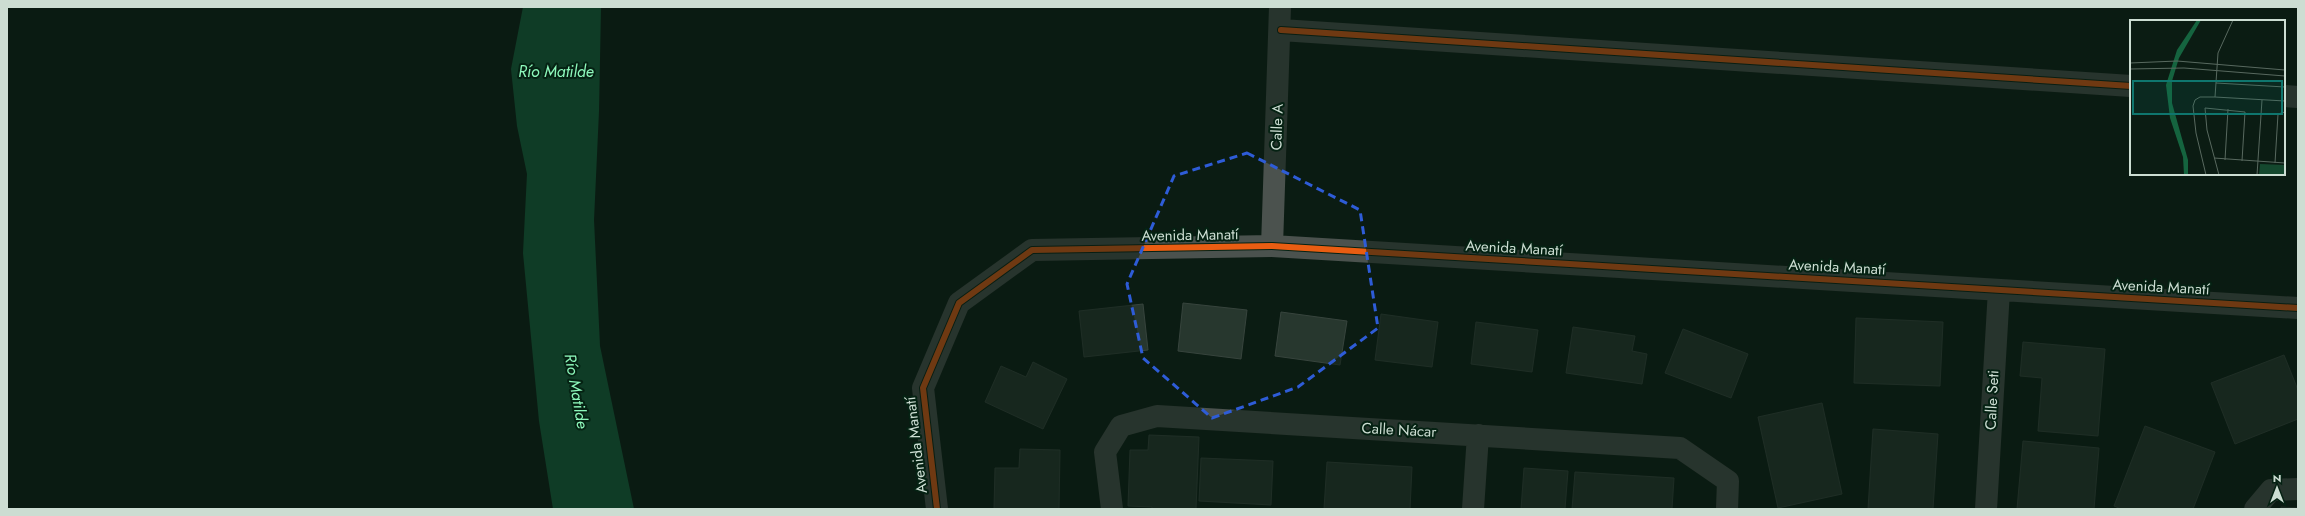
<svg xmlns="http://www.w3.org/2000/svg" width="2305" height="516" font-family="Jost,sans-serif">
<style>
.water{fill:#15643f}
.building{fill:#27372e;stroke:#37443d}
.lines{fill:none;stroke-linecap:round;stroke-linejoin:round}
.minor{stroke:#4b524e;stroke-width:22}
.cycleway-casing{stroke:#052213;stroke-width:8}
.cycleway{stroke:#e95d12;stroke-width:6}
.marked{fill:none;stroke:#2e5cd7;stroke-width:3;stroke-dasharray:8 5;stroke-linejoin:round}
.labels{text-anchor:middle;stroke-width:4;stroke-linejoin:round;paint-order:stroke}
.street-label{font-size:15px;fill:#ccddd2;stroke:#052213}
.water-label{font-size:16px;font-style:italic;fill:#8df8bb;stroke:#052213}
.inset-road{fill:none;stroke:#58695f;stroke-width:1}
.view{fill:#0f766e;fill-opacity:0.15;stroke:#0f766e;stroke-width:2}
.inset-edge{fill:none;stroke:#ccddd2;stroke-width:2}
</style>
<rect width="100%" height="100%" fill="#0b1c13"/>
<!-- water -->
<path class="water" d="M523 7H601L599 111 594 220 600 346 634 509H553L539 421 523 253 527 174 517 126 511 69Z"/>
<!-- building -->
<path class="building" d="M1183 303 1247 310 1241 359 1178 351Z
M1143 304 1148 350 1084 357 1079 311Z
M1281 312 1347 321 1340 365 1275 356Z
M1381 314 1438 322 1432 367 1375 360Z
M1856 318 1943 322 1940 386 1854 383Z
M1476 322 1538 330 1532 372 1471 364Z
M1573 327 1635 336 1632 351 1647 354 1642 384 1566 373Z
M1683 329 1748 354 1731 398 1665 373Z
M2023 342 2105 349 2098 436 2038 431 2042 378 2020 376Z
M2284 355 2298 390V419L2235 444 2211 383Z
M1033 362 1067 379 1043 429 985 402 1001 366 1026 377Z
M1822 403 1842 494 1778 508 1758 417Z
M2145 426 2215 452 2193 509H2121L2114 506Z
M1873 429 1938 434 1933 509H1868Z
M1149 435 1199 437 1196 509H1152V507L1128 506 1130 450H1148Z
M2023 441 2099 448 2094 509H2017Z
M1020 449 1060 450 1059 509H994L995 468H1019Z
M1201 458 1273 461 1271 505 1199 501Z
M1327 462 1412 467 1410 509H1324Z
M1524 468 1568 471 1565 509H1521Z
M1575 472 1674 478 1672 509H1572Z
M2281 507 2298 508V509H2281Z"/>
<g class="lines">
<!-- minor -->
<path class="minor" d="M1281 30 2131 86
M2284 96 2298 97
M1272 246 1280 7
M937 509 923 388 959 303 1032 250 1272 246 2298 308
M1112 509 1105 452 1121 426 1157 416 1680 448 1728 481 1727 509
M1473 509 1478 435
M1986 509 1999 290
M2255 509 2271 490 2298 489"/>
<!-- cycleway casing -->
<g class="cycleway-casing">
<path id="cycleway" d="M1281 30 2131 86
M937 509 923 388 959 303 1032 250 1272 246 2298 308"/>
</g>
<!-- cycleway -->
<use href="#cycleway" class="cycleway"/>
</g>
<!-- marked area -->
<path d="M0 0H2305V516H0ZM1247 153 1360 210 1378 328 1298 387 1212 418 1143 358 1127 284 1174 176Z" fill="#0b1c13" fill-opacity=".55" fill-rule="evenodd"/>
<path class="marked" d="M1247 153 1360 210 1378 328 1298 387 1212 418 1143 358 1127 284 1174 176Z"/>
<g class="labels">
<!-- street labels -->
<g class="street-label">
<text transform="translate(1277 127) rotate(-88)" y="5">Calle A</text>
<text transform="translate(1190 235) rotate(-1)" y="5">Avenida Manatí</text>
<text transform="translate(1514 248) rotate(3)" y="5">Avenida Manatí</text>
<text transform="translate(1837 267) rotate(3)" y="5">Avenida Manatí</text>
<text transform="translate(2161 287) rotate(3)" y="5">Avenida Manatí</text>
<text transform="translate(1992 400) rotate(-87)" y="5">Calle Seti</text>
<text transform="translate(1399 430) rotate(3)" y="5">Calle Nácar</text>
<text transform="translate(916 445) rotate(-97)" y="5">Avenida Manatí</text>
</g>
<!-- water labels -->
<g class="water-label">
<text x="556" y="77">Río Matilde</text>
<text transform="translate(577 391) rotate(80)" y="6">Río Matilde</text>
</g>
</g>
<!-- overview -->
<g transform="translate(2130 20)">
<rect width="155" height="155" fill="#0b1c13"/>
<path d="M130 144 155 145V155H129Z" fill="#14482e"/>
<path d="M67 0H71L49 38 42 61V83L58 140V155H54L53 137 40 98 36 65 47 30Z" fill="#15643f"/>
<path class="inset-road" d="M0 43 47 41 155 50M0 49 54 48 155 56M86 63 155 67M85 77 88 33 103 0M84 138 155 143M95 140 98 89M145 143 148 94 155 92M76 155 66 113 63 86 65 80 70 77H85L155 81M89 155 77 110 75 88 115 92 112 141M127 155 132 80"/>
<path class="view" d="M3 61H152V94H3Z"/>
<rect width="155" height="155" class="inset-edge"/>
</g>
<!-- border -->
<rect width="2305" height="516" fill="none" stroke="#ccddd2" stroke-width="16"/>
<!-- north arrow -->
<g transform="translate(2277 488)" stroke="#052213" stroke-width="3" paint-order="stroke">
<path d="M0-3L7 15L0 10L-7 15Z" fill="#ccddd2"/>
<text y="-6" font-size="11" font-weight="bold" text-anchor="middle" fill="#ccddd2">N</text>
</g>
</svg>
